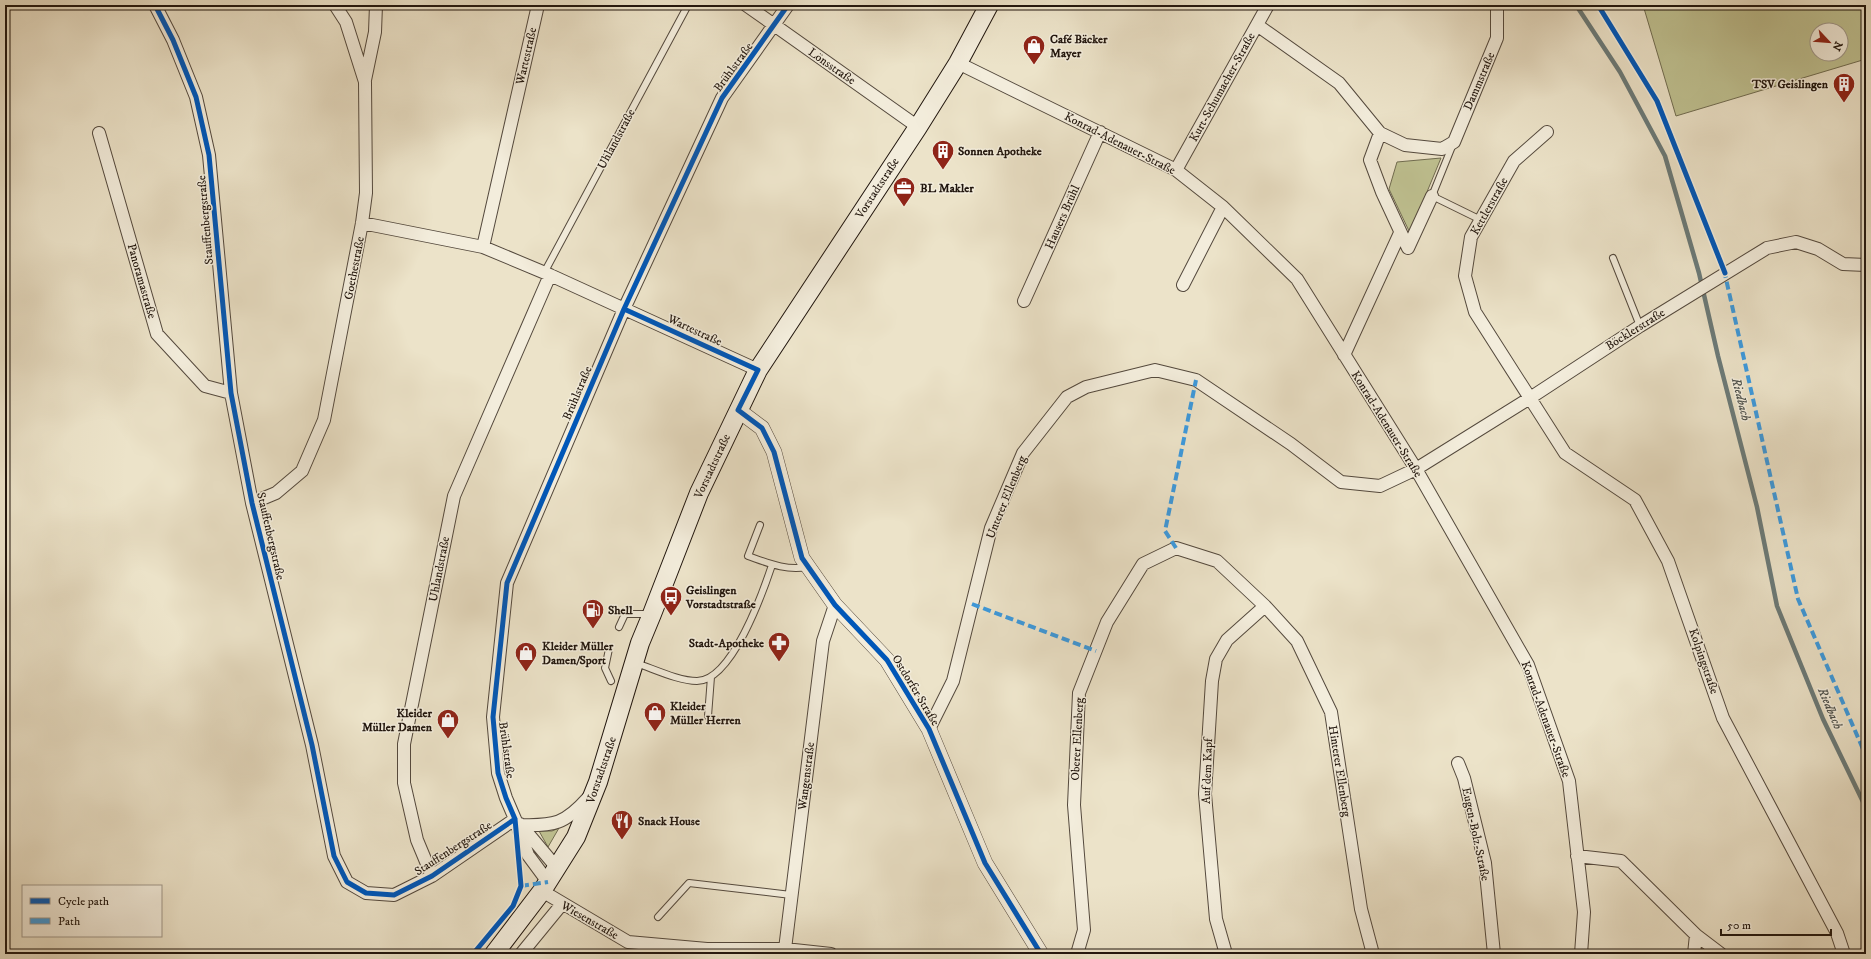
<svg xmlns="http://www.w3.org/2000/svg" width="1871" height="959" font-family="'IM FELL DW Pica',serif">
<style>
.green{fill:#bfc191;stroke:#706c50;fill-rule:evenodd}
.lines{fill:none;stroke-linecap:round;stroke-linejoin:round}
.stream{stroke:#6b7a78;stroke-width:4.5}
.service-casing{stroke:#54493d;stroke-width:8}
.minor-casing{stroke:#54493d;stroke-width:14}
.tertiary-casing{stroke:#54493d;stroke-width:16}
.secondary-casing{stroke:#21160e;stroke-width:20}
.service{stroke:#f3eddc;stroke-width:6}
.minor{stroke:#f3eddc;stroke-width:12}
.tertiary{stroke:#f3eddc;stroke-width:15}
.secondary{stroke:#f3eddc;stroke-width:18}
.quiet{stroke:#3c9ade;stroke-width:4;stroke-dasharray:8 4;stroke-linecap:butt}
.cycleway-casing{stroke:#f3eddc;stroke-width:8}
.cycleway{stroke:#0057b8;stroke-width:5}
.labels{text-anchor:middle;stroke-width:3;stroke-linejoin:round;paint-order:stroke}
.poi-label{font-size:12px;font-weight:bold;fill:#21160e;stroke:#f3eddc;text-anchor:start}
.street-label{font-size:12px;fill:#21160e;stroke:#f3eddc}
.water-label{font-size:13px;font-style:italic;fill:#4c504c;stroke:#f3eddc}
</style>
<rect width="100%" height="100%" fill="#ece3c9"/>
<filter id="stains"><feTurbulence type="fractalNoise" baseFrequency=".005" numOctaves="4"/><feColorMatrix values="0 0 0 0 .2 0 0 0 0 .09 0 0 0 0 .02 0 0 0 .5 -.17"/></filter>
<radialGradient id="worn" r=".72"><stop offset=".6" stop-color="#630" stop-opacity="0"/><stop offset="1" stop-color="#630" stop-opacity=".3"/></radialGradient>
<!-- green -->
<path class="green" d="M1643 5H1866V59L1676 116ZM1817 30H1841V54H1817Z
M1441 158 1410 233 1389 189 1397 162Z
M559 828 548 847 539 831H552Z"/>
<g class="lines">
<!-- stream -->
<path class="stream" d="M1576 5 1620 72 1665 156 1699 273 1718 356 1757 507 1777 606 1823 719 1866 808"/>
<!-- service casing -->
<g class="service-casing">
<path id="service" d="M1453 144 1432 196 1481 220
M1613 258 1640 326
M544 273 688 5
M760 525 748 556C768 563 786 571 807 567
M619 627 625 614H650
M609 649 605 668 611 681
M636 663C654 669 679 681 697 681 732 681 763 592 772 565
M708 716 711 677
M658 917 689 883 791 895"/>
</g>
<!-- minor casing -->
<g class="minor-casing">
<path id="minor" d="M155 5 173 40 196 97 209 155 231 393 252 503 312 745 334 856 347 882 366 893 394 895 432 876 515 819
M746 5 918 127
M1257 25 1339 83 1380 133 1405 145 1442 149 1454 142 1497 38V5
M958 63 1176 170 1223 207 1297 279 1416 469 1528 665 1569 781 1584 912 1581 954
M365 80 375 32 376 5
M1547 132 1514 161 1471 237 1465 276 1475 312 1565 453 1635 500 1668 561 1723 718 1837 933 1844 954
M99 133 157 334 205 386 231 393
M1380 133 1370 160 1382 192 1408 248
M1176 170 1268 5
M362 223 483 247 550 275 758 370
M483 247 538 5
M1408 248 1432 196
M1183 285 1223 207
M1024 301 1100 132
M1344 355 1400 233
M252 503 276 493 302 471 324 420 362 223 366 193 365 82 346 22 335 5
M929 729 953 681 991 528 1023 453 1067 397 1086 387 1155 370 1196 380 1291 444 1341 482 1380 486 1416 469 1530 398 1640 326 1767 248 1796 242 1818 249 1843 264 1866 265
M1458 763 1464 778 1485 863 1494 954
M520 824 557 868
M521 825C554 826 565 824 588 798
M1577 856 1621 861 1696 935 1721 954
M432 876 417 840 404 783V744L454 496 550 275
M548 882 528 855 515 819 506 798 498 773 493 717 507 583 624 309 722 98 788 5
M542 891 628 942 707 949H785L831 954
M785 949 823 641 835 605
M521 954 562 904
M1077 954 1084 930 1074 805 1079 693 1107 622 1143 564 1176 548 1217 561 1265 606 1297 641 1331 712 1361 909 1373 954
M1226 954 1216 919 1205 794 1212 681 1216 659 1227 640 1265 606
M1694 954 1696 935"/>
</g>
<!-- tertiary casing -->
<g class="tertiary-casing">
<path id="tertiary" d="M738 410 762 428 774 452 802 558 835 605 887 660 929 729 985 863 1041 954"/>
</g>
<!-- secondary casing -->
<g class="secondary-casing">
<path id="secondary" d="M494 954 542 891 576 837 598 782 640 643 652 614 699 493 758 370 918 127 958 63 989 5"/>
</g>
<!-- service -->
<use href="#service" class="service"/>
<!-- minor -->
<use href="#minor" class="minor"/>
<!-- tertiary -->
<use href="#tertiary" class="tertiary"/>
<!-- secondary -->
<use href="#secondary" class="secondary"/>
<!-- quiet -->
<path class="quiet" d="M1724 270 1798 599 1866 756
M1176 548 1165 531 1196 380
M972 604 1096 651
M521 886 548 882"/>
<!-- cycleway casing -->
<g class="cycleway-casing">
<path id="cycleway" d="M155 5 173 40 196 97 209 155 231 393 252 503 312 745 334 856 347 882 366 893 394 895 432 876 515 819
M1598 5 1657 101 1725 273
M624 309 758 370 738 410 762 428 774 452 802 558 835 605 887 660 929 729 985 863 1041 954
M473 954 513 906 521 886 515 819 506 798 498 773 493 717 507 583 624 309 722 98 788 5"/>
</g>
<!-- cycleway -->
<use href="#cycleway" class="cycleway"/>
</g>
<!-- icons -->
<defs>
<g id="shop-pin" transform="scale(1.15)"><path d="M0 17L-7.5 6A9.5 9.5 0 1 1 7.5 6Z" fill="#8f2418" stroke="#f3eddc"/><path d="M-5-2.5h2.3a2.7 3.5 0 0 1 5.4 0H5L5.5 6h-11ZM-1.5-2.5h3a1.5 2.3 0 0 0-3 0Z" fill="#fff"/></g>
<g id="building-pin" transform="scale(1.15)"><path d="M0 17L-7.5 6A9.5 9.5 0 1 1 7.5 6Z" fill="#8f2418" stroke="#f3eddc"/><path d="M-4-6H4V6H1V3H-1V6H-4ZM-2.5-4.3h1.7v1.8h-1.7ZM.8-4.3h1.7v1.8H.8ZM-2.5-1h1.7V.8h-1.7ZM.8-1h1.7V.8H.8Z" fill="#fff"/></g>
<g id="office-pin" transform="scale(1.15)"><path d="M0 17L-7.5 6A9.5 9.5 0 1 1 7.5 6Z" fill="#8f2418" stroke="#f3eddc"/><path d="M-6-3h4V-5.5h4V-3h4V5H-6ZM-1-4.5V-3h2v-1.5ZM-6 0V1H6V0Z" fill="#fff"/></g>
<g id="bus-pin" transform="scale(1.15)"><path d="M0 17L-7.5 6A9.5 9.5 0 1 1 7.5 6Z" fill="#8f2418" stroke="#f3eddc"/><path d="M-5-6H5V4H4V6H2V4H-2V6H-4V4H-5ZM-3.5-4V0h7V-4ZM-3.5 1.2v1.5H-2V1.2ZM2 1.2v1.5H3.5V1.2Z" fill="#fff"/></g>
<g id="fuel-pin" transform="scale(1.15)"><path d="M0 17L-7.5 6A9.5 9.5 0 1 1 7.5 6Z" fill="#8f2418" stroke="#f3eddc"/><path d="M-5.5-6h7V0h2V4h1.3V-2.5L3-4.5l.8-.8L6-3V5H2.5V1h-1V6h-7ZM-4.2-4.7v3.2H.2V-4.7Z" fill="#fff"/></g>
<g id="pharmacy-pin" transform="scale(1.15)"><path d="M0 17L-7.5 6A9.5 9.5 0 1 1 7.5 6Z" fill="#8f2418" stroke="#f3eddc"/><path d="M-2-6h4v4h4v4h-4v4h-4v-4h-4v-4h4Z" fill="#fff"/></g>
<g id="restaurant-pin" transform="scale(1.15)"><path d="M0 17L-7.5 6A9.5 9.5 0 1 1 7.5 6Z" fill="#8f2418" stroke="#f3eddc"/><path d="M-5-6h1v4h1v-4h1v4h1v-4h1v5L-1.5 .5V6h-2V.5L-5-1ZM5-6V6H3V1.5H1.5Q1.5-4 5-6Z" fill="#fff"/></g>
</defs>
<g fill-rule="evenodd">
<use href="#shop-pin" x="1034" y="46"/>
<use href="#building-pin" x="1844" y="84"/>
<use href="#building-pin" x="943" y="151"/>
<use href="#office-pin" x="904" y="188"/>
<use href="#bus-pin" x="671" y="597"/>
<use href="#fuel-pin" x="593" y="610"/>
<use href="#pharmacy-pin" x="779" y="643"/>
<use href="#shop-pin" x="526" y="653"/>
<use href="#shop-pin" x="655" y="713"/>
<use href="#shop-pin" x="448" y="720"/>
<use href="#restaurant-pin" x="622" y="821"/>
</g>
<g class="labels">
<!-- poi labels -->
<g class="poi-label">
<text x="1050" y="43">Café Bäcker<tspan x="1050" dy="14">Mayer</tspan></text>
<text x="1828" y="88" text-anchor="end">TSV Geislingen</text>
<text x="958" y="155">Sonnen Apotheke</text>
<text x="920" y="192">BL Makler</text>
<text x="686" y="594">Geislingen<tspan x="686" dy="14">Vorstadtstraße</tspan></text>
<text x="608" y="614">Shell</text>
<text x="764" y="647" text-anchor="end">Stadt-Apotheke</text>
<text x="542" y="650">Kleider Müller<tspan x="542" dy="14">Damen/Sport</tspan></text>
<text x="670" y="710">Kleider<tspan x="670" dy="14">Müller Herren</tspan></text>
<text x="432" y="717" text-anchor="end">Kleider<tspan x="432" dy="14">Müller Damen</tspan></text>
<text x="638" y="825">Snack House</text>
</g>
<!-- street labels -->
<g class="street-label">
<text transform="translate(526 56) rotate(-77)" y="4">Wartestraße</text>
<text transform="translate(832 66) rotate(35)" y="4">Lönsstraße</text>
<text transform="translate(733 67) rotate(-54)" y="4">Brühlstraße</text>
<text transform="translate(1479 81) rotate(-67)" y="4">Dammstraße</text>
<text transform="translate(1222 87) rotate(-61)" y="4">Kurt-Schumacher-Straße</text>
<text transform="translate(616 139) rotate(-62)" y="4">Uhlandstraße</text>
<text transform="translate(1120 143) rotate(27)" y="4">Konrad-Adenauer-Straße</text>
<text transform="translate(877 188) rotate(-57)" y="4">Vorstadtstraße</text>
<text transform="translate(1489 206) rotate(-61)" y="4">Kettlerstraße</text>
<text transform="translate(1062 217) rotate(-66)" y="4">Hausers Brühl</text>
<text transform="translate(205 220) rotate(-95)" y="4">Stauffenbergstraße</text>
<text transform="translate(354 268) rotate(-79)" y="4">Goethestraße</text>
<text transform="translate(142 281) rotate(74)" y="4">Panoramastraße</text>
<text transform="translate(1635 329) rotate(-32)" y="4">Böcklerstraße</text>
<text transform="translate(695 330) rotate(25)" y="4">Wartestraße</text>
<text transform="translate(577 393) rotate(-67)" y="4">Brühlstraße</text>
<text transform="translate(1387 424) rotate(58)" y="4">Konrad-Adenauer-Straße</text>
<text transform="translate(712 466) rotate(-65)" y="4">Vorstadtstraße</text>
<text transform="translate(1006 497) rotate(-68)" y="4">Unterer Ellenberg</text>
<text transform="translate(271 536) rotate(77)" y="4">Stauffenbergstraße</text>
<text transform="translate(439 569) rotate(-79)" y="4">Uhlandstraße</text>
<text transform="translate(1704 661) rotate(71)" y="4">Kolpingstraße</text>
<text transform="translate(916 690) rotate(59)" y="4">Ostdorfer Straße</text>
<text transform="translate(1546 719) rotate(70)" y="4">Konrad-Adenauer-Straße</text>
<text transform="translate(1077 739) rotate(-87)" y="4">Oberer Ellenberg</text>
<text transform="translate(507 750) rotate(82)" y="4">Brühlstraße</text>
<text transform="translate(601 770) rotate(-71)" y="4">Vorstadtstraße</text>
<text transform="translate(1207 771) rotate(-88)" y="4">Auf dem Kapf</text>
<text transform="translate(1340 771) rotate(81)" y="4">Hinterer Ellenberg</text>
<text transform="translate(806 776) rotate(-83)" y="4">Wangenstraße</text>
<text transform="translate(1476 834) rotate(78)" y="4">Eugen-Bolz-Straße</text>
<text transform="translate(453 848) rotate(-33)" y="4">Stauffenbergstraße</text>
<text transform="translate(590 920) rotate(30)" y="4">Wiesenstraße</text>
</g>
<!-- water labels -->
<g class="water-label">
<text transform="translate(1742 399) rotate(76)" y="5">Riedbach</text>
<text transform="translate(1831 708) rotate(67)" y="5">Riedbach</text>
</g>
</g>
<!-- margin -->
<rect width="1871" height="959" fill="none" stroke="#ece3c9" stroke-width="20"/>
<rect x="6" y="6" width="1859" height="947" fill="none" stroke="#21160e" stroke-width="2"/>
<rect x="10" y="10" width="1851" height="939" fill="none" stroke="#21160e"/>
<!-- legend -->
<rect x="22" y="885" width="140" height="52" fill="#f3eddc" stroke="#9f978a"/>
<rect x="30" y="898" width="20" height="6" fill="#0057b8" stroke="#9f978a"/>
<text x="58" y="905" font-size="12" fill="#21160e">Cycle path</text>
<rect x="30" y="918" width="20" height="6" fill="#3c9ade" stroke="#9f978a"/>
<text x="58" y="925" font-size="12" fill="#21160e">Path</text>
<!-- north arrow -->
<g transform="translate(1829 42) rotate(116)"><circle r="19" fill="#f3eddc" stroke="#9f978a"/>
<path d="M0-3L7 15L0 10L-7 15Z" fill="#8f2418"/>
<text y="-6" font-size="11" font-weight="bold" text-anchor="middle" fill="#21160e">N</text>
</g>
<!-- scale -->
<path d="M1721 929v6h110v-6" fill="none" stroke="#21160e" stroke-width="2"/>
<text x="1727" y="929" font-size="12" fill="#21160e" stroke="#f3eddc" stroke-width="3" paint-order="stroke">50 m</text>
<rect width="100%" height="100%" filter="url(#stains)"/>
<rect width="100%" height="100%" fill="url(#worn)"/>
</svg>
